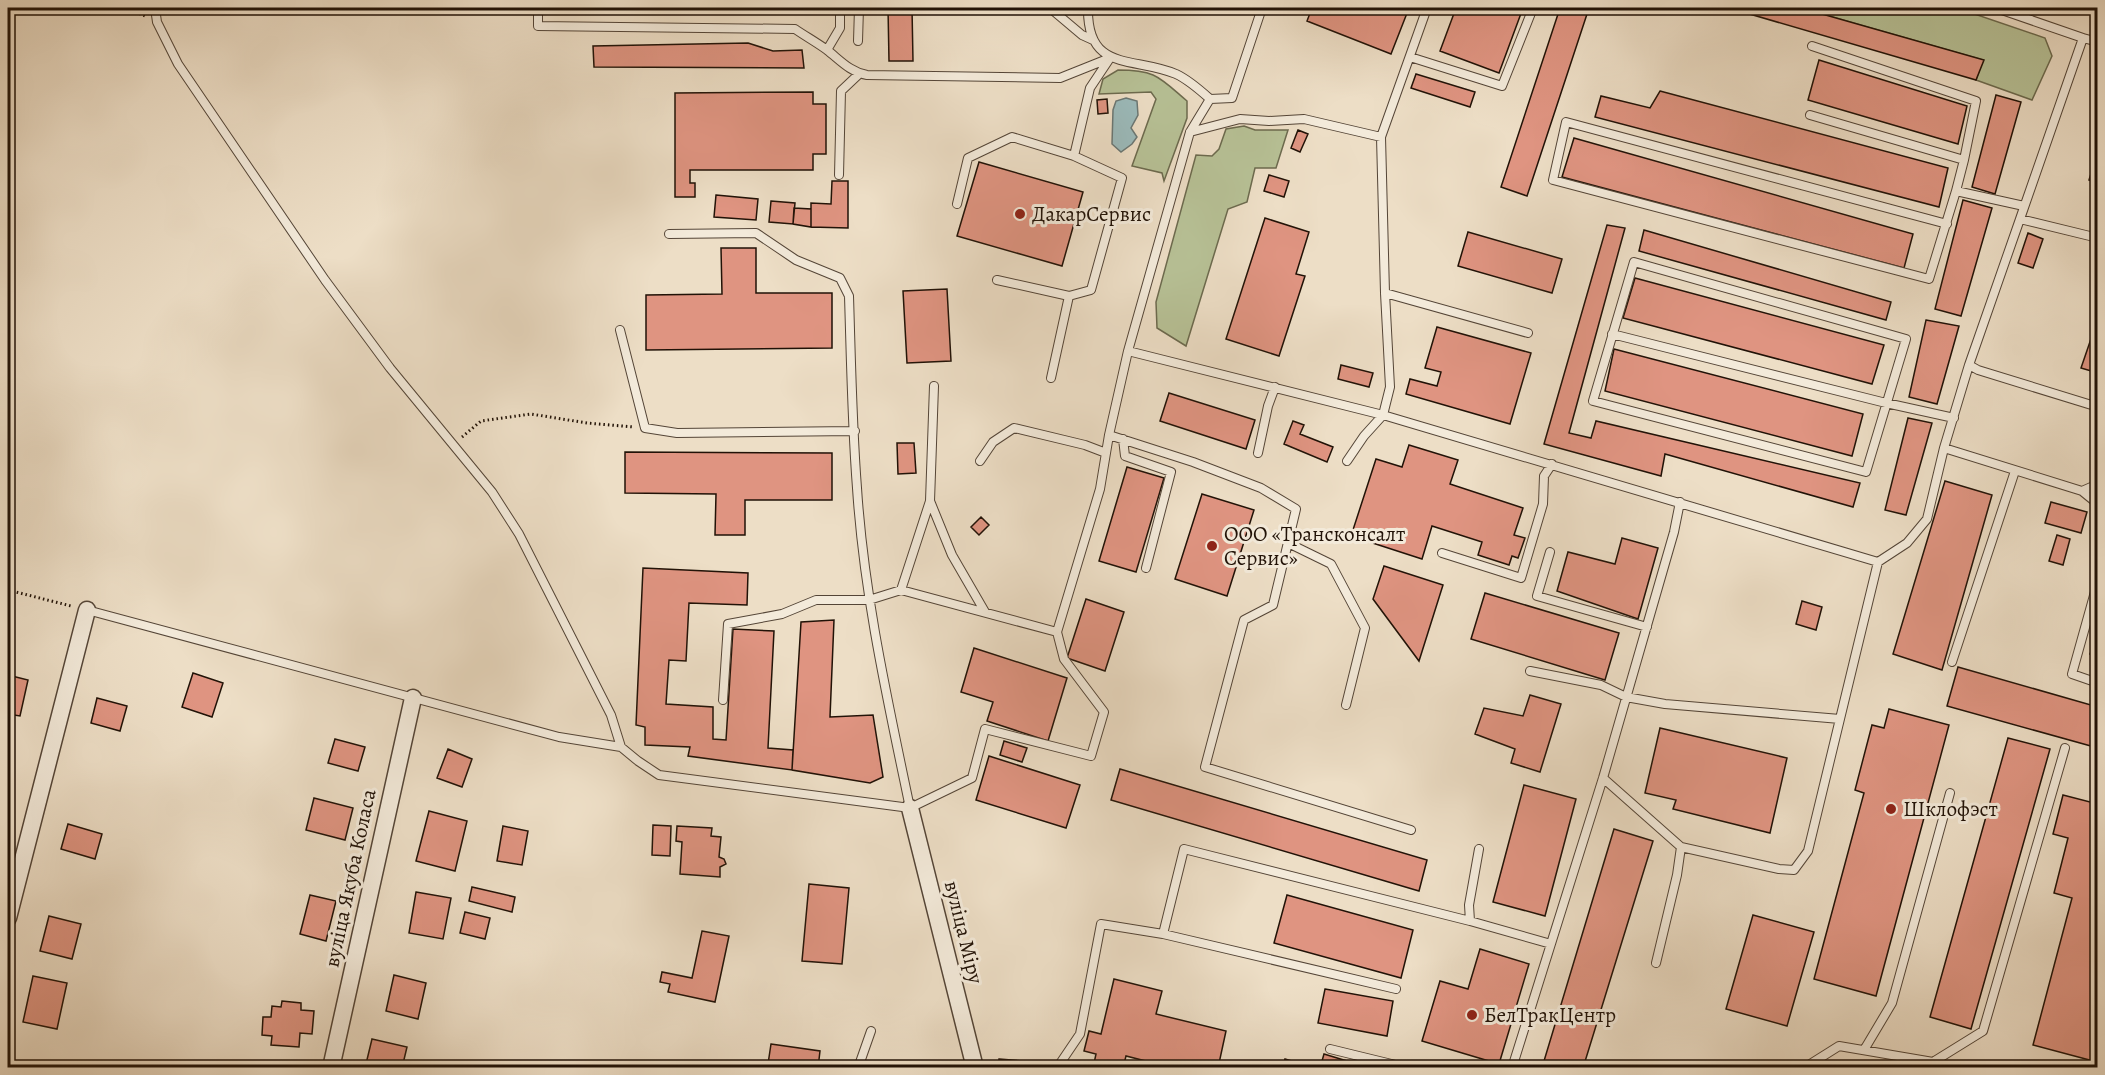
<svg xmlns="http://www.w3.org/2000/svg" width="2105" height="1075" font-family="Alegreya,serif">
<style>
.green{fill:#b7c196;stroke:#6c6a4e;stroke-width:1.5}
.water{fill:#9bbbbc;stroke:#6a7774;stroke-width:1.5}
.building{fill:#df9481;stroke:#211207;stroke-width:1.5}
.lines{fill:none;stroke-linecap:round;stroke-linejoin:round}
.lane-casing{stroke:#544537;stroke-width:10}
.street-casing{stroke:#544537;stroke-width:19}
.path{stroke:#211207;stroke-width:3;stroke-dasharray:1.5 3;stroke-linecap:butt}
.lane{stroke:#f3eada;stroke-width:8}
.street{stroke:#f3eada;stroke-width:16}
.poi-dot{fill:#8f2418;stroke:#f3eada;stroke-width:2}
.labels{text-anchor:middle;stroke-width:6;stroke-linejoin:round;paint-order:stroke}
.poi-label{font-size:21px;fill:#211207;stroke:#f3eada;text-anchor:start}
.street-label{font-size:21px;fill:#211207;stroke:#f3eada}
</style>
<rect width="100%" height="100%" fill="#eddec6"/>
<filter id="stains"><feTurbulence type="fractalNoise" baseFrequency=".00333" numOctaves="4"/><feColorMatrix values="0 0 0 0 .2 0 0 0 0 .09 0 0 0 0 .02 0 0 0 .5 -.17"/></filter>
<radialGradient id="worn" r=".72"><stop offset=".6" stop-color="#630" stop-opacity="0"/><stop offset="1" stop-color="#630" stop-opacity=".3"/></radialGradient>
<!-- green -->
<path class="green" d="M1801 8H1957L2045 38 2052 56 2032 100 1976 80 1983 60Z
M1118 70C1156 70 1159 77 1187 101V118L1164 181 1162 173 1132 166 1156 99 1151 92 1099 94 1103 79Z
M1244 126 1255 130H1288L1276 168H1255L1247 202 1228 209 1186 346 1157 328 1156 302 1196 155 1212 156 1219 149 1226 129Z"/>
<!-- water -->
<path class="water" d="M1126 98 1137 101 1138 115 1131 128 1137 137 1132 144 1121 152 1112 144 1113 110 1116 101Z"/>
<!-- building -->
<path class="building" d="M553 8H830V13H553Z
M888 8H912L913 61H889Z
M1312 8H1409L1391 54 1307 21Z
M1456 8H1523L1499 73 1440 51Z
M1560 8H1589L1527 196 1501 187Z
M1729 8H1801L1984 60 1976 80Z
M748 43 773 51 802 50 804 68 594 67 593 46Z
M1819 60 1967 106 1958 144 1808 100Z
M1416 74 1475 92 1470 107 1411 88Z
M1660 91 1948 168 1939 207 1595 117 1601 96 1650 108Z
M813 92V104H826V154H813V170H690V183H695V197H675V93Z
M1996 95 2021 102 1995 194 1972 187Z
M1107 99 1108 113 1098 114 1097 100Z
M1298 130 1308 134 1300 152 1291 148Z
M1574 138 1913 234 1904 268 1562 177Z
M2098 151V183L2089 180Z
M979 162 1083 192 1062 266 957 236Z
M1269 175 1289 181 1284 197 1264 191Z
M832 181H848V228L811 227V203L831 204Z
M716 195 758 199 756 220 714 217Z
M1963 200 1992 208 1961 316 1935 309Z
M771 201 795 203 793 224 769 222Z
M794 208 811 209V227L793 224Z
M1265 218 1309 232 1296 274 1305 276 1279 356 1226 339Z
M1607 225 1625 228 1569 433 1591 438 1596 421 1860 483 1853 507 1665 454 1661 476 1544 444Z
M1644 230 1891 302 1886 320 1639 251Z
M1468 232 1562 259 1552 293 1458 266Z
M2028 233 2043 239 2033 268 2018 263Z
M721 248H756V293H832V348L646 350V295L722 294Z
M1635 278 1884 345 1872 384 1623 318Z
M947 289 951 361 907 363 903 291Z
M1926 320 1959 326 1937 404 1909 397Z
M1437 327 1531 353 1510 424 1406 394 1410 379 1437 386 1441 372 1425 368Z
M2093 333 2098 335V373L2081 368Z
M1614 349 1863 414 1852 456 1605 391Z
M1341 365 1373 373 1369 387 1338 379Z
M1169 393 1255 420 1246 449 1160 421Z
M1908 418 1932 423 1906 515 1885 510Z
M1293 421 1304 425 1300 434 1333 447 1327 462 1284 444Z
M897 443H914L916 473 898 474Z
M1409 445 1458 460 1450 484 1523 508 1514 535 1525 538 1518 558 1512 556 1509 565 1478 555 1482 542 1432 526 1422 559 1351 536 1376 459 1402 467Z
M625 452 832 453V500H745V535H715L716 494 625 493Z
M1127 467 1164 478 1136 572 1099 561Z
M1945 481 1992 495 1942 670 1893 654Z
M1202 494 1254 510 1227 596 1175 579Z
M2051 502 2087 512 2081 533 2045 523Z
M981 517 989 525 979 535 971 527Z
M2057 535 2070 539 2063 565 2049 561Z
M1622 538 1658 548 1638 619 1557 591 1568 552 1615 564Z
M1384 566 1443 585 1419 661 1373 599Z
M643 568 748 573 747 605 689 603 686 661 669 660 666 704 713 707V739L726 740 733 629 774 631 768 748 793 750 792 770 688 756 690 747 645 745V727L636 725Z
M1485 593 1619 633 1605 680 1471 639Z
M1086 599 1124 612 1105 671 1067 658Z
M1802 601 1822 607 1816 630 1796 624Z
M834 620 830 717 873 715 883 777 870 783 792 770 801 622Z
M2098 633V657L2090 654Z
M974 648 1067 678 1048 741 987 721 993 702 961 692Z
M1958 667 2098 707V748L1947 706Z
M193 673 223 683 212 717 182 707Z
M8 675 28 680 20 716 8 714Z
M1530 695 1561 704 1540 772 1511 763 1515 749 1475 734 1484 708 1523 716Z
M97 698 127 706 120 731 91 723Z
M1889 709 1949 725 1876 996 1814 979 1864 793 1855 790 1872 725 1884 728Z
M1660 728 1787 758 1770 833 1673 809 1676 800 1645 793Z
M2008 738 2050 749 1971 1029 1930 1017Z
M335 739 365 747 358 771 328 763Z
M1004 741 1027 748 1022 762 1000 755Z
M448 749 472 759 462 787 437 778Z
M989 756 1080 785 1066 828 976 800Z
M1120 769 1427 860 1419 891 1111 800Z
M1524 785 1576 799 1545 916 1493 902Z
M2063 795 2098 804 2097 1062 2033 1045 2072 898 2054 893 2068 838 2053 834Z
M314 798 353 808 345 840 306 830Z
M429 811 467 821 455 871 416 861Z
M68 824 102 834 95 859 61 849Z
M653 825 671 826 670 856 652 855Z
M503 826 528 831 522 865 497 861Z
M677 826 712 828 711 836 721 837 719 857 724 859 726 864 720 867V877L680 874 682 842 676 841Z
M1614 829 1653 841 1583 1068H1568L1544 1061Z
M809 884 849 888 842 964 802 961Z
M472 887 515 897 512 912 469 901Z
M416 892 451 898 443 939 409 933Z
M310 895 336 901 326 941 300 934Z
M1287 895 1413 930 1401 978 1274 943Z
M465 912 490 918 485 939 460 933Z
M1753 915 1814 932 1787 1026 1726 1009Z
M49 916 81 924 72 959 40 951Z
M702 931 729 936 715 1002 668 992 670 984 660 982 662 972 692 978Z
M1480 949 1529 964 1499 1064 1422 1041 1440 981 1468 989Z
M394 975 426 983 418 1019 386 1011Z
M33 976 67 983 57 1029 23 1022Z
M1114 979 1162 991 1156 1014 1226 1031 1218 1068H1173L1126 1056 1123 1068H1093L1096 1054 1084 1051 1089 1031 1101 1034Z
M1325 989 1393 1001 1387 1036 1318 1023Z
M282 1001 301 1003V1010L314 1011 312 1034 300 1033 299 1047 271 1045 272 1036 262 1035 263 1017H271L272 1006 281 1007Z
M372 1039 407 1047 402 1068H365Z
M771 1044 820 1051 818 1068H795L768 1064Z
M1324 1054 1370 1068H1320Z
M999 1059 1023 1061V1068H998Z
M1285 1059 1315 1068H1282Z"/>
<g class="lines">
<!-- lane casing -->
<g class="lane-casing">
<path id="lane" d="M155 8 157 22 178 64 325 280 390 368 492 492 519 534 611 715 621 747 638 761 659 775 910 808 972 778 985 729 1091 756 1104 712 1064 659 1057 632 1100 489 1109 435 1128 351 1190 132 1210 99C1200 90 1189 80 1176 74 1134 56 1087 73 1088 8
M538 8V26L795 29C805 36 816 42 827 50 840 60 850 72 867 75L1060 78 1110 58
M1050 8 1082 35 1093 40
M1996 8 2083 38
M858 41 859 8
M1812 46 1976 101 1964 160 1956 191
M827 50 840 28V8
M1410 57 1502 86 1533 8
M1210 99 1232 98 1262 8
M1810 115 1964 160
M1190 132 1240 119 1269 121 1304 119 1381 137 1427 8
M839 175 841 91 859 74
M957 204 968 158 1012 137 1074 156
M2020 219 2083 38 2098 42
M1947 224 1566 122 1553 180 1929 279 1956 191 2024 206
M669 234 756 233 796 260 840 278 849 296C851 360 852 424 857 488 864 596 888 702 910 808
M1634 262 1906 339 1866 472 1593 401Z
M997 280 1069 296
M1385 293 1528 333
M620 330 645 428 677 433 855 431
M1612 334 1886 403 1954 418
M1128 351 1383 415 1878 562 1808 851 1794 870 1779 869 1681 847 1603 778
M1969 365 1978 370 2098 407
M1051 378 1069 296 1091 290 1122 178 1074 156 1090 88 1110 58
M1109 435 1193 462 1261 488 1296 509 1273 605 1244 620 1205 767 1411 830
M1123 439 1125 456 1171 472 1146 568
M1944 448 2082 491 2098 484
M1258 453 1268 406 1275 387
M980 461 993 442 1014 428 1085 445 1106 453
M1347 461 1364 436 1383 415 1390 387 1385 293 1381 137
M2082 491 2098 504
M930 501 952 555 985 612
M1288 543 1331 564 1365 628 1346 705
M1550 552 1537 596 1647 627
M1442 553 1521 578 1543 504 1544 476 1552 464
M1878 562 1907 543 1927 519 1944 448 1969 365 2020 219 2098 238
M2098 581 2072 674 2098 683
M901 590 1057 632
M87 610 559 737 621 747
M1952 662 2015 471
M1530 671 1601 685 1626 697 1665 704 1840 719
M723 700 728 624 782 614 816 600H869L901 590 930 501 934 386
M1479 849 1469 905 1470 921 1551 944
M1656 963 1677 875 1681 847
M1396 989 1163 934 1184 849 1470 921
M1330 1049 1408 1068
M1864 1050 1892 1003 1950 793
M1933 1062 1947 1068
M858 1068 871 1031
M1057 1068 1080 1034 1101 924 1163 934
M1512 1068 1603 778 1674 532 1680 502
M1804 1068 1839 1046 1933 1062 1983 1031 2065 748"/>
</g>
<!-- street casing -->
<g class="street-casing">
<path id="street" d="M910 808 975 1068
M8 918 87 610
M331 1068 413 698"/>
</g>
<!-- path -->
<path class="path" d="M127 8 145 16
M462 437 481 421 531 414 587 423 634 427
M8 590 71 606"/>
<!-- lane -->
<use href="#lane" class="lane"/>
<!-- street -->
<use href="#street" class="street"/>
</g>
<!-- markers -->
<g class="poi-dot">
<circle cx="1020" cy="214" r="6"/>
<circle cx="1212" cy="546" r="6"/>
<circle cx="1891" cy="809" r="6"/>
<circle cx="1472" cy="1015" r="6"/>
</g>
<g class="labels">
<!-- poi labels -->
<g class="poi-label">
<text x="1032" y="221">ДакарСервис</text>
<text x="1224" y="541">ООО «Трансконсалт<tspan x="1224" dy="24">Сервис»</tspan></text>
<text x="1903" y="816">Шклофэст</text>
<text x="1484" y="1022">БелТракЦентр</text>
</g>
<!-- street labels -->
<g class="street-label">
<text transform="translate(350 878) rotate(-78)" y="7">вуліца Якуба Коласа</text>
<text transform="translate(964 932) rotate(76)" y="7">вуліца Міру</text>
</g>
</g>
<!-- margin -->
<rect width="2105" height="1075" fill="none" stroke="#eddec6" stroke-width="30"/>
<rect x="9" y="9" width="2087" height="1057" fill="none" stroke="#211207" stroke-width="3"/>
<rect x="15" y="15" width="2075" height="1045" fill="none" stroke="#211207" stroke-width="1.5"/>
<rect width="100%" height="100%" filter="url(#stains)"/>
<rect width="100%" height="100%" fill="url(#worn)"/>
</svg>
